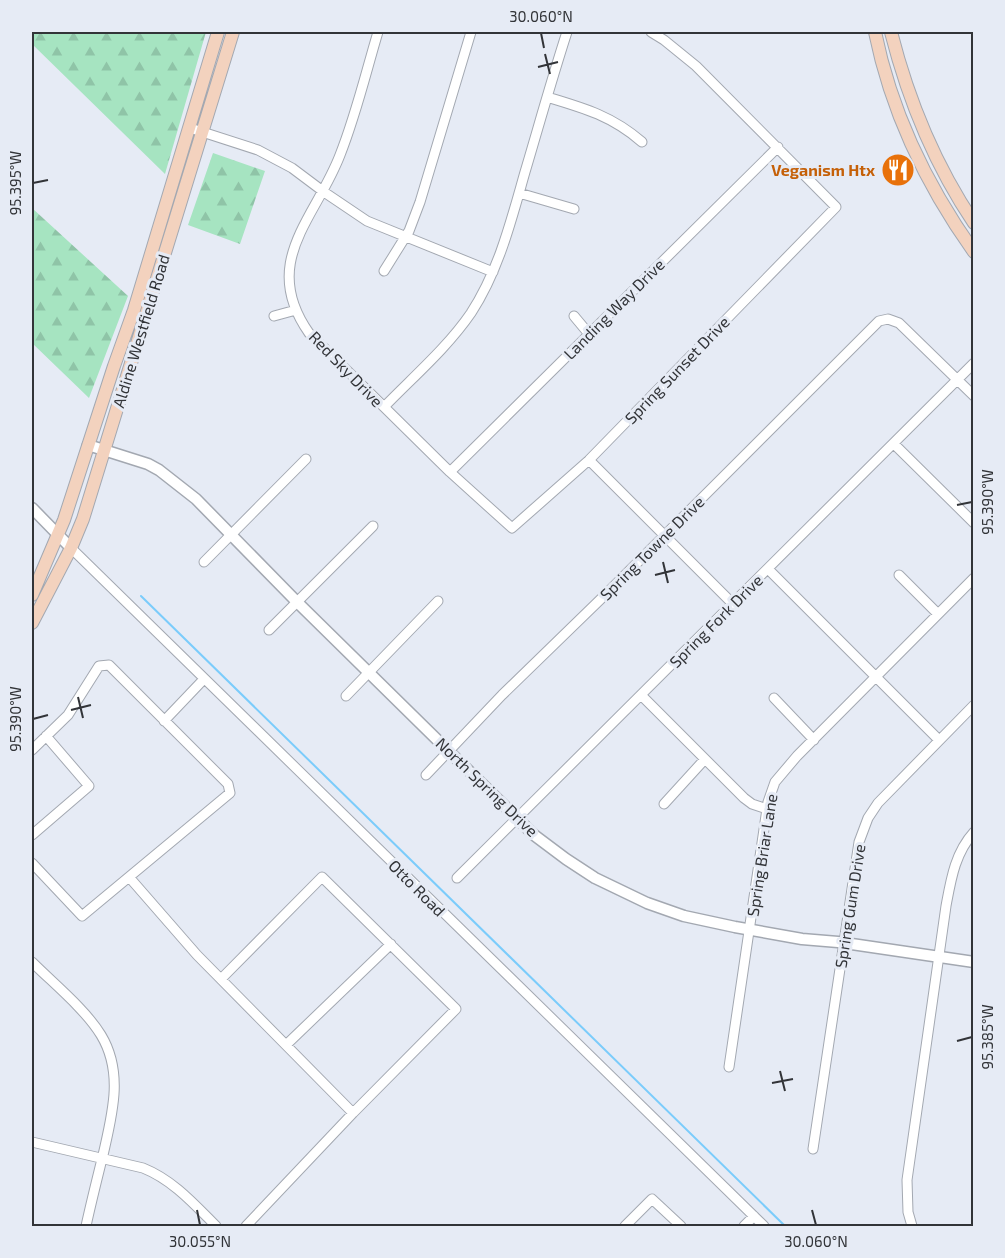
<svg xmlns="http://www.w3.org/2000/svg" width="1005" height="1258" font-family="'Exo 2',sans-serif">
<style>
.forest{fill:url(#forest-firs)}
.lines{fill:none;stroke-linecap:round;stroke-linejoin:round}
.stream{stroke:#7bccfb;stroke-width:2}
.minor-casing{stroke:#a3a8b1;stroke-width:11}
.tertiary-casing{stroke:#a3a8b1;stroke-width:13}
.secondary-casing{stroke:#a3a8b1;stroke-width:14}
.minor{stroke:#fff;stroke-width:9}
.tertiary{stroke:#fff;stroke-width:10}
.secondary{stroke:#f3d2be;stroke-width:12}
.ticks{fill:none;stroke:#323438;stroke-width:2}
.labels{text-anchor:middle;stroke-width:6;stroke-linejoin:round;paint-order:stroke}
.food-label{font-size:16px;font-weight:bold;fill:#c56008;stroke:#e6ebf5;text-anchor:end}
.street-label{font-size:16px;fill:#323438;stroke:#e6ebf5}
.neatline{fill:none;stroke:#323438;stroke-width:2}
.ticks-label{font-size:15px;text-anchor:middle;fill:#323438}
</style>
<defs>
<pattern id="forest-firs" width="22" height="20" patternUnits="userSpaceOnUse" patternTransform="scale(1.5)"><rect width="22" height="20" fill="#a6e4c1"/><path d="M5 1l3.5 6h-7zM16 11l3.5 6h-7z" fill="#8fc4a7"/></pattern>
</defs>
<rect width="100%" height="100%" fill="#e6ebf5"/>
<!-- forest -->
<path class="forest" d="M32 32H206L165 174 32 44Z
M213 153 265 171 240 244 188 225Z
M32 208 128 296 89 398 32 343Z"/>
<g class="lines">
<!-- stream -->
<path class="stream" d="M141 596 785 1226"/>
<!-- minor casing -->
<g class="minor-casing">
<path id="minor" d="M378 32C366 72 356 115 340 155 316 218 259 262 309 333L450 472 512 528 589 460 836 207 696 66 664 40 651 32
M547 97C584 108 612 116 642 142
M190 128 258 150 292 168 324 192 367 221 493 272
M519 193 574 209
M384 271 409 231 420 202 471 32
M274 316 296 310
M574 316 589 334
M384 407C413 377 447 348 471 313 499 270 511 221 525 172 539 125 552 78 567 32
M894 444 974 523
M589 460 733 604
M450 472 778 147
M71 548 764 1226
M204 562 306 459
M768 569 939 740
M899 575 938 614
M269 630 373 526
M641 695 744 798 752 804 767 809
M346 696 438 601
M774 698 814 740
M164 721 204 679
M32 750 68 715 99 666 109 665 228 784 230 793 82 916 32 863
M426 775 502 695 607 593 879 321 888 319 899 323 974 396
M664 804 705 759
M32 835 89 786 46 736
M129 877 197 955 353 1113
M457 878 974 363
M32 962C54 984 85 1009 101 1035 124 1073 112 1115 103 1155 97 1179 91 1203 86 1226
M221 979 322 877 456 1009 353 1113 246 1226
M286 1045 391 944
M729 1067 768 802 775 782 797 756 974 578
M32 1142 143 1168C173 1180 194 1204 216 1226
M813 1149 859 842 868 818 878 803 974 705
M625 1226 652 1199 681 1226
M744 1226 754 1216
M912 1226 908 1212 907 1180 946 906C951 879 955 853 974 832"/>
</g>
<!-- tertiary casing -->
<g class="tertiary-casing">
<path id="tertiary" d="M88 445 148 464 159 470 196 499 297 602 534 835 566 859 595 878 647 903 684 916 735 927 802 939 838 942 974 962
M32 508 71 548"/>
</g>
<!-- secondary casing -->
<g class="secondary-casing">
<path id="secondary" d="M875 32C891 111 927 186 974 252
M891 32C908 99 935 165 974 223
M32 595 64 520 114 366 134 310 218 32
M32 623 71 548 83 519 233 32"/>
</g>
<!-- minor -->
<use href="#minor" class="minor"/>
<!-- tertiary -->
<use href="#tertiary" class="tertiary"/>
<!-- secondary -->
<use href="#secondary" class="secondary"/>
</g>
<!-- ticks -->
<path class="ticks" d="M541 33 544 48M545 54 550 74M538 67 558 62M33 183 48 180M957 505 972 502M663 562 668 583M655 575 675 570M78 697 83 718M71 710 91 705M33 719 48 715M957 1041 972 1037M780 1071 785 1091M772 1083 793 1079M197 1210 200 1225M812 1210 816 1225"/>
<!-- icons -->
<defs>
<g id="restaurant-disc" transform="scale(1.725)"><circle r="9.5" fill="#e8710a" stroke="#e6ebf5"/><path d="M-5-6h1v4h1v-4h1v4h1v-4h1v5L-1.5 .5V6h-2V.5L-5-1ZM5-6V6H3V1.5H1.5Q1.5-4 5-6Z" fill="#fff"/></g>
</defs>
<g fill-rule="evenodd">
<use href="#restaurant-disc" x="898" y="170"/>
</g>
<g class="labels">
<!-- food labels -->
<g class="food-label">
<text x="875" y="176">Veganism Htx</text>
</g>
<!-- street labels -->
<g class="street-label">
<text transform="translate(614 309) rotate(-45)" y="6">Landing Way Drive</text>
<text transform="translate(141 331) rotate(-73)" y="6">Aldine Westfield Road</text>
<text transform="translate(346 369) rotate(46)" y="6">Red Sky Drive</text>
<text transform="translate(677 370) rotate(-46)" y="6">Spring Sunset Drive</text>
<text transform="translate(652 548) rotate(-45)" y="6">Spring Towne Drive</text>
<text transform="translate(716 621) rotate(-45)" y="6">Spring Fork Drive</text>
<text transform="translate(487 787) rotate(44)" y="6">North Spring Drive</text>
<text transform="translate(762 855) rotate(-81)" y="6">Spring Briar Lane</text>
<text transform="translate(417 888) rotate(45)" y="6">Otto Road</text>
<text transform="translate(850 906) rotate(-81)" y="6">Spring Gum Drive</text>
</g>
</g>
<!-- border -->
<rect width="1005" height="1258" fill="none" stroke="#e6ebf5" stroke-width="66"/>
<rect x="33" y="33" width="939" height="1192" class="neatline"/>
<g class="ticks-label">
<text x="541" y="22">30.060°N</text>
<text transform="translate(16 183) rotate(-90)" y="5">95.395°W</text>
<text transform="translate(988 502) rotate(-90)" y="5">95.390°W</text>
<text transform="translate(16 719) rotate(-90)" y="5">95.390°W</text>
<text transform="translate(988 1037) rotate(-90)" y="5">95.385°W</text>
<text x="200" y="1247">30.055°N</text>
<text x="816" y="1247">30.060°N</text>
</g>
</svg>
